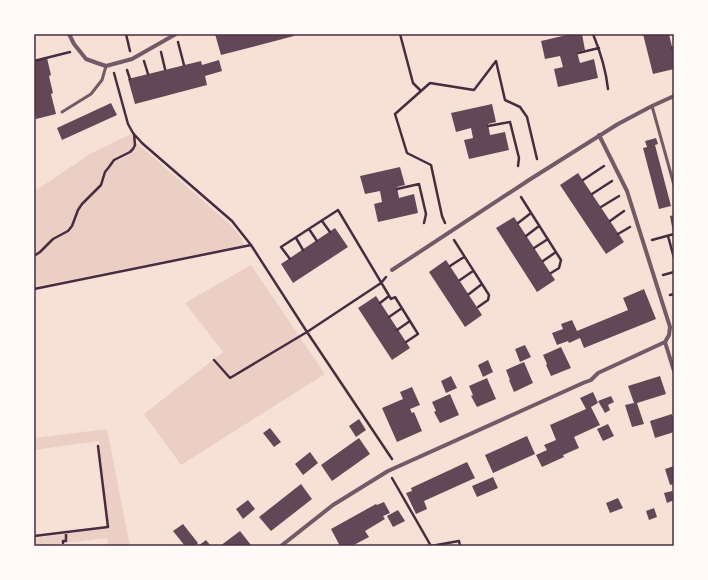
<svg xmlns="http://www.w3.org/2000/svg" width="708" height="580" font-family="Karla,sans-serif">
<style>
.green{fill:#ebcfc5}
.building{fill:#644757}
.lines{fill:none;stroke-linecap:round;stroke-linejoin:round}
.path{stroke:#4a2c40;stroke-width:2.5}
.service{stroke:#755966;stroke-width:3}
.minor{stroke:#755966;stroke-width:4}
.neatline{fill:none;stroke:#4a2c40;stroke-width:1.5}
</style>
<rect width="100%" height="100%" fill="#f7e1d7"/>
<!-- green -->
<path class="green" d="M133 133 137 143 232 226 242 239 244 245 34 287V190L38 189 90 154Z
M251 265 325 374 181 465 144 414 223 352 185 303Z
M107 429 130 546H108L107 538 41 546H34V538L109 528 99 441 34 450V438Z"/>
<!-- building -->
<path class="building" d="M215 34H294V36L221 55Z
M571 34H582L585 50 577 52 580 63 594 59 598 78 558 87 554 69 563 67 560 56 545 59 541 41Z
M643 34H669L674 55V69L653 74Z
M47 58 51 75 49 76 53 93 51 94 56 114 36 119 34 111V61Z
M219 60 222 71 205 76 207 85 135 104 128 79 201 61 202 65Z
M111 103 117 115 62 140 57 128Z
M492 104 496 122 488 124 490 135 505 132 509 150 469 159 464 140 473 138 471 128 456 132 451 113Z
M656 138 658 144 655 145 671 206 659 209 643 148 647 147 645 141Z
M400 167 405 185 397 187 399 198 414 194 418 213 378 222 374 204 382 202 380 191 365 194 360 176Z
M578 173 624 242 606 254 560 185Z
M674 215V232H673L670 216Z
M514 217 555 280 537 292 496 228Z
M335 228 348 247 293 283 281 264Z
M446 260 482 315 465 327 429 272Z
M644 289 656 319 584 348 580 338 569 343 568 341 557 345 552 333 563 329 561 324 572 320 577 331 628 310 623 298Z
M376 296 410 348 392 360 358 308Z
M525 345 531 357 520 362 515 349Z
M561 347 571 368 551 376 546 365 547 364 543 355Z
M488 360 493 372 483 377 478 365Z
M524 362 533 383 514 392 509 380H510L506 370Z
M451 376 457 388 446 393 441 381Z
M660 376 666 394 637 403 644 424 632 427 625 405 634 403 628 386Z
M487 378 496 399 477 407 471 396 473 395 469 386Z
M412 387 420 405 410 409 412 413 414 412 422 431 397 442 382 408 403 399 400 392Z
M593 392 598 403 591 407 600 425 574 437 579 448 563 455 564 457 542 467 536 455 547 450 544 445 556 440 550 425 586 409 580 398Z
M450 394 459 415 440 423 434 412 436 411 432 402Z
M611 396 614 402 608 405 610 410 605 413 598 401Z
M672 414 674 421V432L655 438 650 421Z
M359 419 366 430 356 437 349 426Z
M608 424 614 436 603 441 597 429Z
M270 428 281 442 274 447 263 433Z
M527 436 535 454 493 473 485 455Z
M359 438 370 454 332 481 321 465Z
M310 452 318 463 303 475 295 464Z
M467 462 475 478 424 501 427 509 416 514 406 493 412 491 411 488Z
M674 466V484L670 485 665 469Z
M493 477 498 488 477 497 472 486Z
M301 484 312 499 271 531 259 517Z
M672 491 674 500 667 503 664 493Z
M618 498 623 508 610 513 606 503Z
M248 500 255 509 243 519 236 509Z
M384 502 390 513 383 516 385 519 365 531 369 537 352 546H340L331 529 376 504 377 505Z
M654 508 657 517 649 520 646 511Z
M398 510 405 521 393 527 387 516Z
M183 524 198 543 195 546H185L173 531Z
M240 531 251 545 249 546H220Z
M206 540 211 546H198Z"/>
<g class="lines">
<!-- path -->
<path class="path" d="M126 34 130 51
M400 34 413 83 421 91 395 114 407 153 431 165 442 216 445 223
M593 34C600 51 606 70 608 89
M178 42 184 65
M672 48H674
M161 52 165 69
M578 53 599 48
M34 61 70 52
M144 61 148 74
M127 70 130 79
M114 73 128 124 133 133 142 143 232 221 251 245 307 332 392 459
M421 91 430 83 474 90 496 61 505 100 520 107 527 117 537 159
M488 126 510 122 519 158 518 166
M583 180 604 166
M397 189 419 184 426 214 424 223
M592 194 612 181
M521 197 561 260 559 268 551 273
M601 207 619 196
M322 221 330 232
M610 221 624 211
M518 223 531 213
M309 229 317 241
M618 234 630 227
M526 236 539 226
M668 236 674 258
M296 238 303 250
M454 240 489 295 488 300 478 307
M652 240 674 234
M534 248 548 239
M34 256 40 252 53 239 68 231 72 226 78 210 82 204 101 185 105 172 109 167 114 160 130 152 133 149 135 145 134 134
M290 259 281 247 338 210 391 299 395 297 418 334 406 342
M543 261 556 252
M450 266 464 257
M663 275 674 272
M460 280 473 271
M34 289 251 245
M469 294 482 284
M670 295 674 294
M380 303 389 296
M389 317 402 308
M397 330 410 321
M214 360 230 378 307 332 381 283 386 277
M392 478 431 546 459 541 460 546
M34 536 108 527 98 446
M63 543V541H66V532"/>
<!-- service -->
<path class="service" d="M652 106 674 185
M62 112 91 94 102 80 106 66"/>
<!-- minor -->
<path class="minor" d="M69 34 74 44 86 59 97 63 106 66 132 59 176 34
M599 135 627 191 670 327 669 335 665 342
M392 270 529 180 618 124 652 106 674 96
M665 342 674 371
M281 546 333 505 388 471 583 383 591 380 598 373 665 342"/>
</g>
<!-- border -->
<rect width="708" height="580" fill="none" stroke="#fffaf5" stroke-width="70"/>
<rect x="35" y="35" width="638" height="510" class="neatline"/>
</svg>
